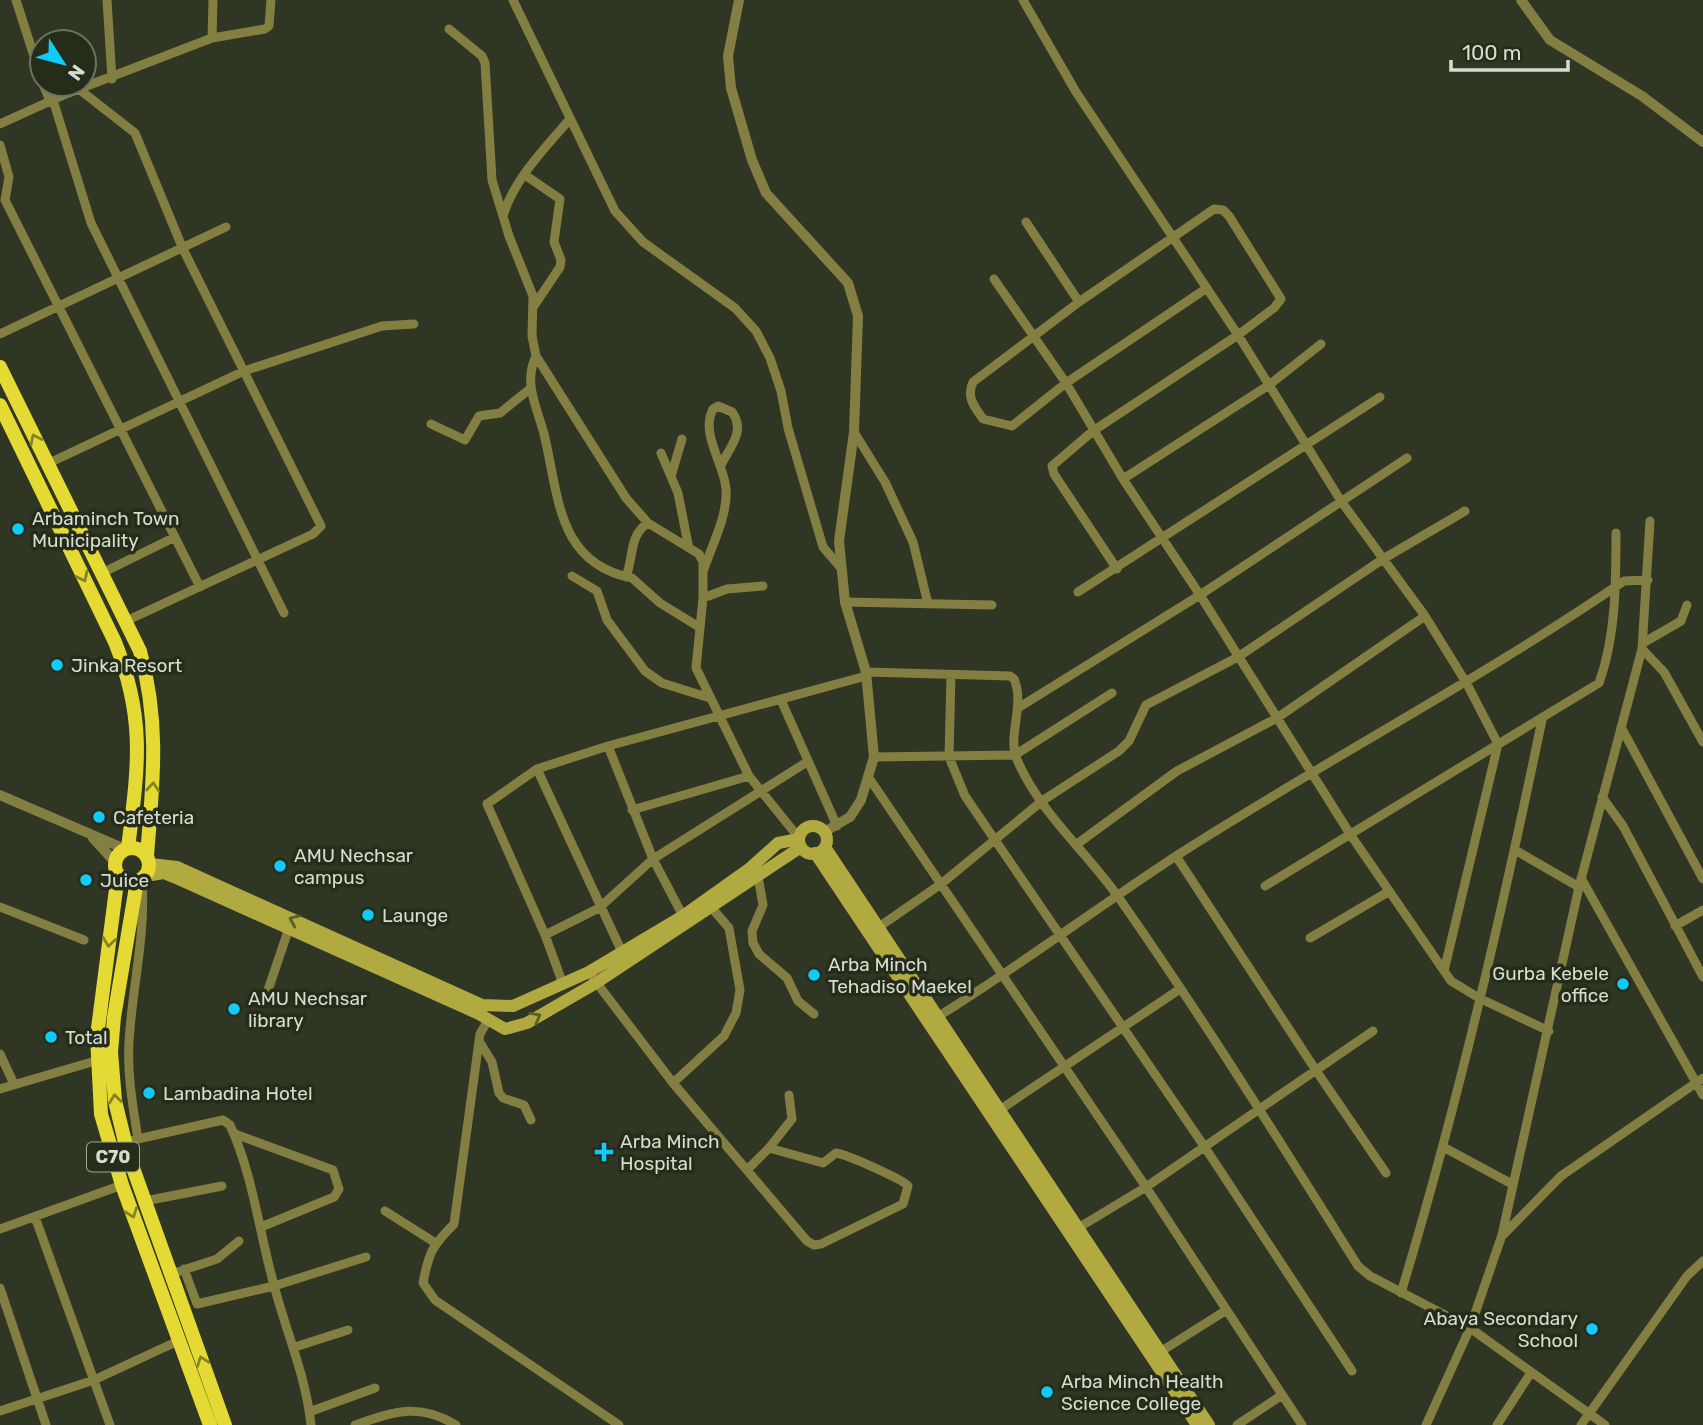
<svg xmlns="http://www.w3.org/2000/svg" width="1703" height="1425" font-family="Rubik,sans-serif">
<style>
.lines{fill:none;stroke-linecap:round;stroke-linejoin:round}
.minor{stroke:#837f42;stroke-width:9}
.tertiary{stroke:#837f42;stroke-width:10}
.secondary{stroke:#b1aa41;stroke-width:12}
.trunk{stroke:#e4da33;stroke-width:14}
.oneway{stroke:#848326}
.oneway2{stroke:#5d5e29}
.poi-dot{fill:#11cafa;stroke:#252c19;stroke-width:2.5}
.labels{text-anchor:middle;stroke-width:7;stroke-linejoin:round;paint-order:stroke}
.shield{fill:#252c19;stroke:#a2a799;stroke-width:2}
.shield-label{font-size:18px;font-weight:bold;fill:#d7dcd0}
.poi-label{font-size:19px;fill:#d7dcd0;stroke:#252c19;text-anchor:start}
</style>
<rect width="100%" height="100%" fill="#2f3623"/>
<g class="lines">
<!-- minor -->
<path class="minor" d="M16 0 42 81
M107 0 112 79
M513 0 615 211 643 242 735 308 756 331 770 358 781 391 788 428 823 547 841 568
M1023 0 1076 92 1238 335 1341 501 1425 616 1467 684 1498 744 1444 971
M449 29 482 56 485 63 492 180 509 236 533 296 532 336 536 356 626 498 648 523 699 554 703 562V598L696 668 749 776 799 838
M212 38 213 0
M43 84 50 101
M80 90 135 133 183 249 321 526 313 534 126 621
M53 100 91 223 284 613
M0 124 66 94 212 38 265 29 269 26 271 0
M0 145 9 177 5 200 200 587
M525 175 560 199 554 242 561 260 560 267 534 306
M503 216C514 179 545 148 570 119
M1026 222 1079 302
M994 279 1066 383 1123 479 1200 595 1350 834 1451 981 1479 998 1549 1031
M0 334 226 227
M536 356C523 383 537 407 544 434 559 494 556 563 632 578L660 603 699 627
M431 424 465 440 479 416 500 413 531 388
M854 432 885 482 913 542 928 604
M661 453 678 493 688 544
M47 464 244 371 382 326 414 324
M672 473 682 439
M1123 479 1269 385 1321 344
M704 569C712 545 728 515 726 489 724 463 700 434 713 409L718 406 732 412C746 431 730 447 721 465
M1117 569 1054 474 1052 466 1093 431 1238 335 1274 308 1281 299 1229 216 1223 210 1214 209 1079 302 973 382C966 397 974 406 983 419L1012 426 1066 383 1207 288
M102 573 175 537
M572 576 597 591 607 620 645 671 662 683 710 698
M626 577C634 556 629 535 648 523
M1078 592 1380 397
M703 598 727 589 763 586
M845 602 992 605
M1643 643 1681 621 1687 605
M1642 649 1664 672 1703 742
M866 672 1010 676 1014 679C1025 703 1008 736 1016 757 1037 810 1086 851 1119 898 1203 1018 1280 1142 1358 1266L1370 1276 1470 1328 1605 1425
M951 675 949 757 965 796 1204 1146 1352 1371
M781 700 837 826
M1018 708 1200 595 1407 458
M1621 727 1703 879
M608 746 653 859 683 916
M874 757 1015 755 1112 693
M537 769 622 952
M869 778 1146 1187 1302 1425
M1602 797 1623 826 1703 977
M632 810 749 776
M1077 844 1177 771 1277 718 1425 616
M1515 850 1579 887
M1176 856 1315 1069 1386 1173
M758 876 763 905 752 931 753 943 759 954 787 978 798 1001 814 1014
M1581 878 1703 1095
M1265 886 1599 683C1616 636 1616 582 1616 533
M0 907 84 940
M1675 926 1703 910
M876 929 941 884 1042 801 1119 751 1129 741 1146 705 1238 657 1383 559 1465 511
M545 935 599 908 653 859 807 762
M1310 938 1388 892
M593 978 673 1083 807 1241 814 1245 821 1244 903 1204 908 1186C904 1180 846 1154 836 1153L823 1163 769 1148
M563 984 545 935 487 804 537 769 608 746 866 676
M265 999 288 931
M934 1019C1017 968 1095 909 1176 856 1324 761 1479 680 1624 581L1648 580
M488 1020 480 1034 454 1224C432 1246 429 1252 423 1283L435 1300 619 1425
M481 1044 492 1062 499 1093 503 1098 524 1105 531 1120
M0 1054 14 1084
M673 1083 724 1036 736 1013 740 990 729 928 711 907
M0 1089 102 1059
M998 1111 1180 989
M235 1134 333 1170 339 1189 334 1197 261 1227
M138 1139C133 1107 127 1075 129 1042 132 988 146 935 142 881
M124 1142 223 1120 230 1125C253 1175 259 1232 274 1285 286 1332 306 1376 311 1425
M1445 1148 1512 1184
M747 1170 769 1148 792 1119 789 1095
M145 1201 222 1186
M385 1211 434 1242
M35 1217 110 1425
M1078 1228 1146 1187 1373 1031
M0 1229 122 1185
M1504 1234 1561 1176 1703 1078
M184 1269 197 1304 274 1286 366 1257
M171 1274 217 1259 239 1241
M0 1288 46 1425
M1401 1293C1458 1104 1502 912 1542 720
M295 1347 348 1330
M1160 1352 1225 1311
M0 1411 94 1380 178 1341
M309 1412 375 1388
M355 1425C394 1412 418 1402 456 1425
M1237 1425 1282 1395
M1426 1425 1470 1328 1502 1235 1579 887 1642 649 1650 521
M1497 1425 1530 1374
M1581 1425 1687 1276 1703 1261"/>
<!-- tertiary -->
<path class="tertiary" d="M739 0 728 56 731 88 752 160 766 193 848 283 858 316 854 432 839 541 845 602 866 672 874 757 861 800 850 817 824 832
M1521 0 1550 40 1642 96 1703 142
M0 795 125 849
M93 838 115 862"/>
<!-- secondary -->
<path class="secondary" d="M799 840a14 14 0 1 1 28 0a14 14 0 1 1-28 0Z
M825 847 1209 1425
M815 853 1197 1425
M150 864 177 867 482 1005 513 1006 589 972 683 916 749 869 778 843 799 839
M145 876 164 873 183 881 479 1014 505 1029 527 1023 596 983 801 847"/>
<!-- trunk -->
<path class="trunk" d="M0 367 140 651C160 723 153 782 147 855
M0 405 115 642C146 720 138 767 128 848
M115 865a17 17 0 1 1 34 0a17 17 0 1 1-34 0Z
M118 874 97 1036 101 1114 122 1185 210 1425
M137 881 114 1017 111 1052 115 1101 128 1154 225 1425"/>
</g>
<!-- one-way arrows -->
<defs><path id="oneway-chevron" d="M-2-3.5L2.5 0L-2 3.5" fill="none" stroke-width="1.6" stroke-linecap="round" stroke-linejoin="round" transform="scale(1.75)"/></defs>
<g class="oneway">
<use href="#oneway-chevron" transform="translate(35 439) rotate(-116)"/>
<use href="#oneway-chevron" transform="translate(83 577) rotate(64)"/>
<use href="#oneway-chevron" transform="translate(153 787) rotate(-85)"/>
<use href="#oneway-chevron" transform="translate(109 942) rotate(98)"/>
<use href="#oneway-chevron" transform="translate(115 1099) rotate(-97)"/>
<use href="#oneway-chevron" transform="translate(132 1213) rotate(70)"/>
<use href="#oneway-chevron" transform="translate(202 1361) rotate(-110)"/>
</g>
<g class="oneway2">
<use href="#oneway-chevron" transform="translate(294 920) rotate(-156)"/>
<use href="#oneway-chevron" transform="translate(536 1017) rotate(-29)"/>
</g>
<!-- markers -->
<g class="poi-dot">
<circle cx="18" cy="529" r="7"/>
<circle cx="57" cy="665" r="7"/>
<circle cx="99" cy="817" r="7"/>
<circle cx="280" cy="866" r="7"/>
<circle cx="86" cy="880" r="7"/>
<circle cx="368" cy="915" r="7"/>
<circle cx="814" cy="975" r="7"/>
<circle cx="1623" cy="984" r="7"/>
<circle cx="234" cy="1009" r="7"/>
<circle cx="51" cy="1037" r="7"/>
<circle cx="149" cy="1093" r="7"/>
<path d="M600.5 1141.5h7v7h7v7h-7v7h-7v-7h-7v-7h7z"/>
<circle cx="1592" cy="1329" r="7"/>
<circle cx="1047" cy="1392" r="7"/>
</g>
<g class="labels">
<!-- shield labels -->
<rect class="shield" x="87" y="1142.5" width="52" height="29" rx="5"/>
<g class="shield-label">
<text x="113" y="1163">C70</text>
</g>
<!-- poi labels -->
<g class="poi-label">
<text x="32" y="525">Arbaminch Town<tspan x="32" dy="22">Municipality</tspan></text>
<text x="71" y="672">Jinka Resort</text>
<text x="113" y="824">Cafeteria</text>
<text x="294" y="862">AMU Nechsar<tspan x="294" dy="22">campus</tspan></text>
<text x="100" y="887">Juice</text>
<text x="382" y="922">Launge</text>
<text x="828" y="971">Arba Minch<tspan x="828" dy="22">Tehadiso Maekel</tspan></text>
<text x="1609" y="980" text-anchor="end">Gurba Kebele<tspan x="1609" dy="22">office</tspan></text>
<text x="248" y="1005">AMU Nechsar<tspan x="248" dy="22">library</tspan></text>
<text x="65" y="1044">Total</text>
<text x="163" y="1100">Lambadina Hotel</text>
<text x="620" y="1148">Arba Minch<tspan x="620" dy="22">Hospital</tspan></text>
<text x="1578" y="1325" text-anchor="end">Abaya Secondary<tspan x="1578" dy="22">School</tspan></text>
<text x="1061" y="1388">Arba Minch Health<tspan x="1061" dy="22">Science College</tspan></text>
</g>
</g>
<!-- north arrow -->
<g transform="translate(63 63) rotate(126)"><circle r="33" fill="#252c19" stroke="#6c7262" stroke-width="2"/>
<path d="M0-5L12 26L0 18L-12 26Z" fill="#11cafa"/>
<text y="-10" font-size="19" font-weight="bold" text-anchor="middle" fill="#d7dcd0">N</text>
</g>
<!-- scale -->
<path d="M1451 60v10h117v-10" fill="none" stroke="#d7dcd0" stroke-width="3.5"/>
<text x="1462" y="60" font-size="21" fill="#d7dcd0" stroke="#252c19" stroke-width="5" paint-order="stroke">100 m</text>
</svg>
